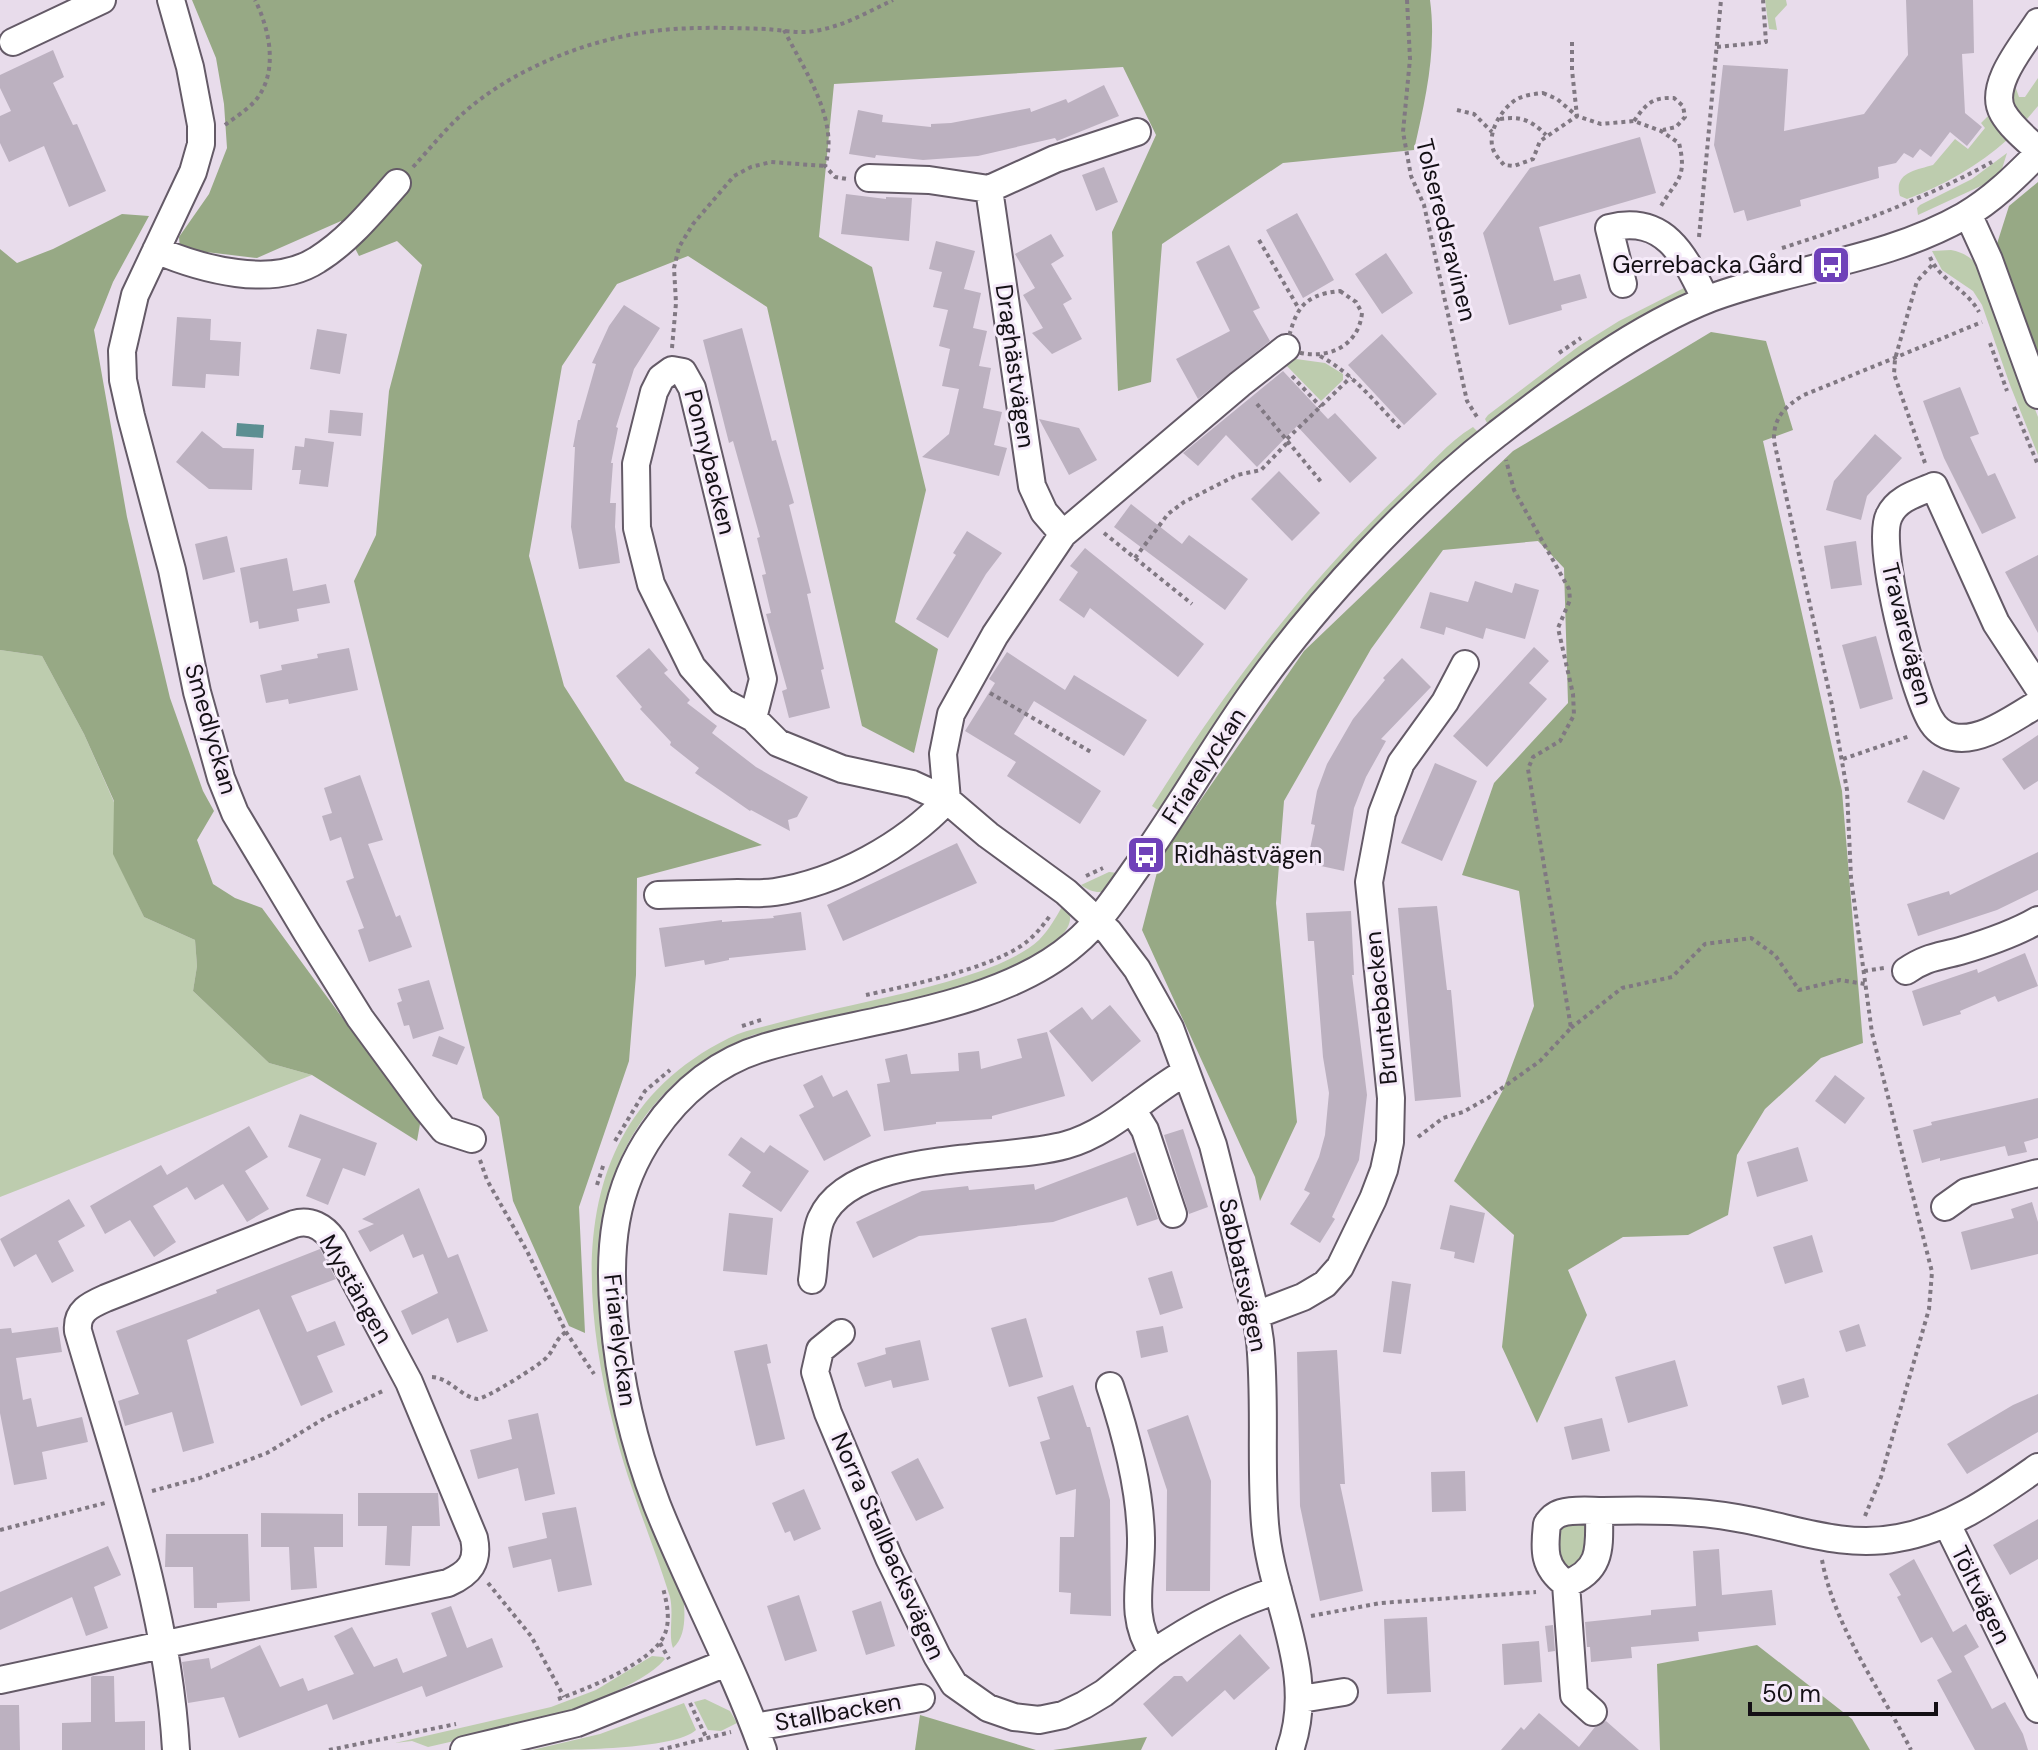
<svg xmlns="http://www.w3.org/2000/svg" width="2038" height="1750" font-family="'DM Sans',sans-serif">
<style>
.green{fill:#bdccae}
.forest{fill:#97a985}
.water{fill:#5c8f92}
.building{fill:#bcb1c0}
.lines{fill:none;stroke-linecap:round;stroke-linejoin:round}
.minor-casing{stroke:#645a67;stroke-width:30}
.path{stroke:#807882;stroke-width:4;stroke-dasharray:4 4;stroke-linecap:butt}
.minor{stroke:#fff;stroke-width:26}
.labels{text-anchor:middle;stroke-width:6;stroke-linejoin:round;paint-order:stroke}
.street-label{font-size:24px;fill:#141015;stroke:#f5eaf9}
.poi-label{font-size:24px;fill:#141015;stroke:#f5eaf9;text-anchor:end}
</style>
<rect width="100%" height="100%" fill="#e8dceb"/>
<!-- green -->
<path class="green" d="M1765 0H1786L1787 5 1775 18 1777 30 1769 29Z
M2038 78V106L2027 119C2013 109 2010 98 2014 83L2019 97H2025Z
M1991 113 2009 137 2007 140C1979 165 1943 186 1907 199L1900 196C1893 173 1916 170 1933 165L1955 139 1968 149 1985 128 1981 123Z
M2007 153 2001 172 1983 185 1918 215 1917 208 1920 205 1972 179Z
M1951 250C1966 253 1973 259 1982 271L2038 417V455L2010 385 1982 305 1973 291 1942 270 1932 251Z
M1686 287 1687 294C1616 330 1558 369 1497 419L1487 423 1485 419 1488 415 1579 346 1619 321Z
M1289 358 1325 363 1343 374V380L1321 401 1284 363Z
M1473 427 1478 432 1476 435 1271 648 1214 724 1173 788 1164 814 1152 806C1225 690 1306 582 1406 488 1427 468 1448 442 1473 427Z
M0 650 42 656 84 734 114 802V854L144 917 195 940 197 966 193 991 269 1063 312 1075 0 1197Z
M1109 872 1118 873 1113 889C1100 894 1092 893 1081 885Z
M1063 905C1075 914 1070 927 1061 936 1015 980 945 991 885 1005 841 1015 797 1025 753 1035 618 1091 582 1211 605 1346 609 1363 610 1382 615 1399 634 1465 660 1530 683 1594 685 1612 687 1636 673 1648 668 1636 674 1614 670 1597 652 1539 627 1483 613 1424 576 1276 572 1116 729 1038 745 1030 764 1027 781 1022 822 1011 864 1003 905 993 943 983 1010 967 1039 940 1049 930 1056 917 1063 905Z
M1583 1523 1587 1528 1586 1561 1562 1572 1556 1535 1562 1525Z
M652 1656 663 1657 665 1659C652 1674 631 1684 613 1693 554 1720 492 1732 428 1747L412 1741 395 1743 551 1707 596 1690Z
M705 1699 730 1711 737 1723 721 1731 708 1730 694 1702Z
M684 1703 696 1730C675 1750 567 1750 532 1750L600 1734Z"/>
<!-- forest -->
<path class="forest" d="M192 0H1430C1437 51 1425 101 1414 150L1283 163 1162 244 1151 382 1118 391 1112 232 1156 135 1123 67 834 84 819 237 872 267 926 490 895 622 938 649 914 753 862 726 767 307 688 256 617 284 562 366 529 556 564 686 625 781 762 845 637 878 636 975 629 1061 579 1207 585 1333 569 1326 513 1201 499 1117 483 1098 354 581 376 535 389 391 422 265 397 241 359 256 341 221 257 258 180 249 179 237 209 194 227 148 224 104 216 58Z
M2038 182V365L1995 250 2009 206Z
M122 214 149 216 113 282 94 330 127 517 170 698 203 791 214 811 197 840 213 884 235 898 262 908 420 1124 417 1141 312 1075 269 1063 193 991 197 966 195 940 144 917 113 854 114 801 84 734 42 656 0 650V249L17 263 53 249Z
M1711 332 1766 341 1793 430 1763 441 1842 791 1863 1043 1821 1058 1765 1109 1737 1155 1728 1215 1688 1235 1623 1237 1568 1270 1587 1315 1537 1423 1502 1347 1514 1235 1454 1181 1502 1092 1534 1006 1519 891 1462 875 1494 783 1568 703 1564 568 1538 541 1443 550 1371 649 1284 801 1276 903 1297 1122 1260 1201 1255 1177 1142 930 1161 857 1304 651 1513 451Z
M1757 1645 1852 1719 1870 1750H1660L1657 1664Z
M920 1715 1036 1750H915Z
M1147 1737 1141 1750H1053Z"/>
<!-- water -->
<path class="water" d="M237 423 264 425 263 438 236 436Z"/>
<!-- building -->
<path class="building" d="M1906 0H1973L1974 53 1962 54 1965 113 1982 127 1967 146 1950 132 1931 157 1920 149 1913 158 1904 153 1896 163 1878 167 1879 178 1800 200 1801 206 1747 221 1744 210 1734 213 1714 145 1723 65 1788 69 1784 131 1864 114 1908 55Z
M53 50 64 77 53 83 73 125 77 124 106 191 69 207 44 146 9 162 0 143V116L11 111 0 88V75Z
M1104 85 1119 116 1057 141 1055 138 978 156 923 160 876 155 875 158 849 154 858 110 883 115 882 122 931 127V124L951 123 1030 108 1031 112 1066 99 1068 103Z
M1640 137 1656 193 1539 227 1554 281 1580 274 1587 298 1561 305 1562 310 1509 325 1483 233 1530 168Z
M1104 167 1118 202 1096 211 1082 175Z
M846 194 886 199V197L912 198 909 241 841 234Z
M1297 213 1334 280 1303 298 1266 230Z
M1051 234 1064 256 1051 264 1072 299 1063 304 1082 339 1052 354 1032 333 1043 328 1023 295 1035 288 1015 254Z
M936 241 975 251 964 289 981 293 973 328 987 331 979 366 991 368 983 408 1002 412 994 445 1007 448 999 476 922 457 949 434 959 389 942 386 950 349 939 346 948 310 933 307 942 272 929 269Z
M1229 245 1260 308 1253 311 1270 341 1198 399 1176 359 1230 331 1196 262Z
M1386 253 1413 293 1382 314 1355 274Z
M624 305 660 328 634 369 616 427 618 428 611 463H613L610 503H616L615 527 620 563 579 569 571 527 575 447H573L578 420H580L596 364 592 363 609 326Z
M177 317 211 319 210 340 241 342 239 376 206 374 205 388 172 386Z
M742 328 772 441 776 440 794 503 789 505 811 593 807 594 824 669 821 670 830 708 789 718 782 691 787 689 766 614 771 613 762 575 766 574 757 538 760 537 733 441 729 443 703 340Z
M317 329 347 334 340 374 310 369Z
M1382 334 1437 394 1404 425 1348 365Z
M1283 371 1328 419 1335 413 1377 458 1350 483 1297 426 1257 467 1226 435 1198 466 1183 453Z
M1960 387 1979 434 1970 437 1988 476 1995 473 2016 518 1982 534 1944 458 1923 401Z
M330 410 363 413 361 436 328 433Z
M1039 419 1079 428 1097 460 1069 475Z
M202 431 223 448 254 449 252 490 209 489 176 462Z
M1875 434 1902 458 1867 496 1861 520 1826 510 1834 481Z
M305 438 334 442 328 487 299 484 301 470H292L295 446 304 447Z
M1279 471 1320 513 1292 541 1251 499Z
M1131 504 1182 544 1189 535 1248 579 1225 610 1114 527Z
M967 531 1002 553 986 574 948 638 916 619 956 555 953 553Z
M227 536 235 572 203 580 195 544Z
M1856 541 1862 585 1831 589 1824 546Z
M1085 548 1204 644 1178 677 1090 608 1084 618 1059 600 1078 572 1070 566Z
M2038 555V633L2005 572Z
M287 558 293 591 326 584 330 603 297 609 299 621 259 629 258 621 250 623 240 568Z
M1475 581 1512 593 1515 583 1539 590 1525 639 1486 628 1483 639 1446 627 1444 635 1420 628 1430 592 1468 602Z
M1876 636 1893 699 1860 709 1842 645Z
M1534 647 1549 661 1529 683 1547 699 1487 767 1453 736Z
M349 648 358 690 289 704 288 699 266 703 260 675 282 670 281 665 318 658 317 654Z
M649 648 668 670 664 673 690 700 687 703 717 726 712 733 756 767 808 797 797 817 788 820 790 831 751 810 750 811 695 773 699 768 670 745 671 742 640 709 642 707 616 676Z
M1007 652 1065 690 1074 675 1147 720 1124 756 1034 701 1014 734 1101 791 1080 824 1007 776 1016 762 965 731 995 683 989 679Z
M1402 658 1431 687 1381 739 1386 741 1366 777 1354 808 1344 871 1307 863 1315 825 1311 824 1317 791 1327 764 1353 719 1385 680 1383 678Z
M2038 735V781L2024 790 2002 759Z
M1435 763 1477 781 1442 861 1401 843Z
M1923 770 1960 788 1944 820 1907 802Z
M360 775 383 840 368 844 396 917 400 915 412 947 369 962 358 930 364 928 346 881 354 878 341 837 330 841 322 816 332 813 324 788Z
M957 843 977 883 843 941 827 905Z
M2038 852V890L1997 910 1918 936 1907 904 1949 891 1950 895Z
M1437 906 1447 990H1451L1461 1097 1415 1101 1398 908Z
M1351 911 1354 975H1352L1367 1095 1359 1160 1332 1217 1335 1219 1320 1243 1290 1224 1310 1193 1304 1190 1319 1157 1325 1135 1329 1093 1323 1057 1314 941H1308L1306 913Z
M801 912 806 950 729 958V960L705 965 704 960 665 967 659 928 722 920V922L774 918 773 916Z
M2025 953 2038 986 1998 1002 1995 996 1960 1011 1961 1014 1923 1026 1912 991 1977 969 1978 973Z
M429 980 444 1029 413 1039 409 1025 404 1026 397 1003 402 1001 398 989Z
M1110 1005 1141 1041 1092 1082 1049 1031 1082 1007 1092 1020Z
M1047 1032 1065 1096 992 1116V1119L936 1122V1124L884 1131 877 1084 890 1082 885 1059 907 1054 911 1074 959 1071 958 1053 979 1051 981 1069 1022 1058 1017 1039Z
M439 1036 465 1047 457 1065 432 1056Z
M822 1075 833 1097 847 1090 871 1136 824 1161 799 1115 814 1107 803 1085Z
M1835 1075 1865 1098 1845 1124 1815 1101Z
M2038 1098V1138L2024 1142 2027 1152 2008 1156 2005 1146 1940 1161V1158L1922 1163 1913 1130 1932 1125 1931 1122Z
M300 1114 377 1143 365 1176 343 1168 328 1205 306 1196 321 1159 288 1147Z
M249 1126 268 1157 245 1171 269 1209 247 1222 223 1184 195 1200 187 1187 153 1206 176 1242 154 1257 130 1220 105 1234 90 1206 161 1165 167 1175Z
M1183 1129 1208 1207 1189 1214 1164 1135Z
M741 1137 764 1153 770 1145 809 1171 781 1212 742 1186 751 1172 728 1155Z
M1798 1147 1808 1181 1757 1197 1747 1162Z
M1135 1152 1158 1219 1137 1226 1127 1197 1053 1222 919 1236 873 1258 856 1222 922 1191 968 1186 969 1190 1034 1184 1035 1190Z
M419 1188 448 1258 458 1254 488 1331 457 1343 448 1318 412 1335 401 1311 438 1293 423 1254 413 1258 403 1234 370 1252 358 1231 374 1224 362 1219Z
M69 1199 85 1226 58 1241 74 1271 52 1283 36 1254 14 1267 0 1239Z
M2032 1202 2038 1222V1254L1971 1270 1961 1232 2014 1218 2011 1209Z
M1450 1205 1485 1213 1474 1263 1454 1258 1455 1252 1440 1249Z
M729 1213 773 1218 767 1275 723 1271Z
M1812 1235 1823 1272 1785 1284 1773 1247Z
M320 1249 336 1279 291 1296 307 1332 335 1321 345 1345 317 1356 333 1392 301 1406 259 1309 187 1340 214 1443 183 1452 172 1412 125 1426 118 1401 139 1394 116 1331 217 1293 216 1290Z
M1172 1271 1183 1308 1160 1315 1148 1278Z
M1392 1281 1411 1284 1401 1354 1383 1352Z
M1026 1318 1043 1377 1009 1387 991 1328Z
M1859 1324 1866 1346 1846 1352 1839 1331Z
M1163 1326 1168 1352 1141 1358 1136 1331Z
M58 1327 62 1352 16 1358 23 1400 31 1398 37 1427 82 1417 88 1442 42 1452 47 1479 14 1485 0 1413V1329L11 1328 12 1333Z
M920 1340 929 1380 893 1388 891 1380 865 1387 857 1363 886 1354 885 1348Z
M767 1344 771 1363 767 1364 785 1439 756 1446 734 1351Z
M1337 1350 1345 1484H1340L1363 1591 1320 1601 1300 1506 1297 1352Z
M1675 1360 1688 1406 1628 1423 1615 1377Z
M1804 1378 1809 1397 1782 1405 1777 1386Z
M1073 1385 1087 1427H1090L1110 1500 1111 1616 1070 1614 1071 1593 1059 1592 1060 1537H1074L1076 1489 1056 1495 1040 1442 1050 1439 1037 1397Z
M2038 1394V1432L1967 1474 1947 1444 2013 1405Z
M538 1413 555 1494 525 1501 518 1468 478 1479 470 1450 512 1439 508 1420Z
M1188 1415 1211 1481 1210 1591H1166L1167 1490 1147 1430Z
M1602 1418 1610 1451 1572 1460 1564 1427Z
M918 1458 944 1508 916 1521 891 1472Z
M1465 1471 1466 1511 1432 1512 1431 1472Z
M804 1489 821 1529 794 1541 790 1531 785 1533 772 1503Z
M358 1493H438L440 1526H412L410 1566 385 1565 387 1526H358Z
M576 1507 592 1585 558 1592 551 1559 513 1568 508 1547 547 1538 542 1513Z
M261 1513 343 1514V1547H314L317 1588 291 1590 289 1547H261Z
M2038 1519V1559L2010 1575 1993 1545Z
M166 1534H248L250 1601 217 1603V1608H194L193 1567H165Z
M108 1546 121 1575 94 1587 108 1628 86 1636 72 1597 0 1630V1592Z
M1719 1549 1722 1595 1772 1590 1776 1625 1698 1632 1699 1641 1631 1647 1632 1658 1591 1662 1590 1647H1587L1585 1622 1651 1615V1610L1696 1606 1693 1551Z
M1914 1559 1953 1632 1966 1624 1979 1647 1964 1656 1992 1709 2005 1702 2023 1734 2028 1750H1975L1937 1680 1952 1672 1932 1637 1921 1643 1897 1597 1901 1595 1889 1574Z
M799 1595 817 1651 785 1661 767 1606Z
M881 1601 895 1646 866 1655 852 1611Z
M451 1606 467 1648 492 1638 503 1667 426 1697 422 1686 333 1720 327 1704 239 1738 224 1697 188 1703 182 1662 209 1658 211 1669 260 1645 280 1687 303 1678 308 1691 354 1674 334 1636 352 1627 374 1667 397 1658 403 1673 447 1656 431 1613Z
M1427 1617 1431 1692 1387 1694 1384 1619Z
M1553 1625 1555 1651 1548 1652 1545 1626Z
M1240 1634 1270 1668 1234 1700 1225 1690 1172 1737 1143 1704 1174 1676H1182L1187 1682Z
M1539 1641 1542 1682 1504 1685 1502 1644Z
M93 1676H114L115 1722 145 1721V1750H62V1723L91 1722V1677Z
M0 1705H19L20 1750H0Z
M1539 1713 1579 1747 1595 1727 1606 1721 1639 1750H1501L1521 1727 1524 1730Z"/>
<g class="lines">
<!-- minor casing -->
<g class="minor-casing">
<path id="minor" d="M171 0 190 67 201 125V144L193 172 135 295 122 351 123 380 131 416 172 570 197 692 221 778 235 813 307 933 360 1018 426 1108 444 1130 472 1139
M2038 22C2024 44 1987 86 2003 113 2011 127 2026 139 2038 150
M13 42 102 0
M869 178 929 180 989 189 1055 159 1137 132
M989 189 1032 486 1044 512 1063 534
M1968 214 1989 260 2038 395
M156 250C201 269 272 289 317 260 348 241 373 210 397 183
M1623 284 1609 228C1666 214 1685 257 1706 300
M1286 348 1240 384 1063 534 995 635 951 714 943 754 947 800 988 835 1066 892 1109 932 1137 969 1170 1028 1213 1145 1256 1315 1260 1341C1266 1402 1260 1463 1265 1524 1271 1601 1318 1672 1290 1750
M2038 687 1996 623 1934 486C1918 493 1897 498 1889 516 1875 545 1913 689 1930 719 1935 728 1943 735 1953 737 1982 743 2014 717 2038 704
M658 895C685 894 711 894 738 893 750 893 763 894 775 892 838 882 904 846 947 800L912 784 842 769 778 743 753 718 723 702 692 667 651 584 637 528 636 464 654 392 661 378 672 370 683 372 692 388 763 679 753 718
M1906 971C1926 957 1938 957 1960 951 1987 943 2014 934 2038 920
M1132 1109 1145 1130 1173 1214
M1945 1207 1966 1192 2038 1173
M812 1280C815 1261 814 1236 821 1219 852 1149 1003 1163 1066 1145 1112 1132 1145 1095 1186 1072
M1256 1315 1303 1297 1325 1284 1340 1267 1373 1199 1384 1170 1390 1142 1391 1098 1369 882 1382 813 1401 763 1445 702 1465 664
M841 1333 820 1350 815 1372 828 1413 889 1558 937 1656 954 1684 988 1708 1014 1717 1039 1720 1063 1715 1084 1705 1104 1693 1153 1653
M1110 1386C1126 1434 1140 1487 1141 1538 1142 1579 1128 1617 1153 1653 1191 1627 1234 1604 1278 1590
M1599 1511C1599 1545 1604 1570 1566 1584 1543 1567 1544 1550 1547 1524 1551 1519 1554 1515 1561 1513 1574 1509 1590 1511 1603 1511 1647 1510 1694 1510 1737 1518 1792 1527 1842 1549 1898 1538 1951 1529 1995 1497 2038 1467
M1947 1524 2038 1709
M1566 1584 1574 1695 1593 1712
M0 1680 448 1583C470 1573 479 1562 474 1538L409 1382 333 1240C324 1227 310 1219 294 1224L106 1298C90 1305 76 1311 78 1331 118 1468 168 1607 176 1750
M1301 1699 1344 1692
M755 1727 921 1698
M464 1750 577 1723 726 1663
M763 1750C733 1666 690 1588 657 1505 634 1445 619 1381 614 1317 608 1250 613 1189 653 1132 681 1091 718 1061 766 1047 861 1019 998 1010 1074 944 1099 923 1116 897 1135 870 1178 811 1213 747 1256 688 1318 601 1412 500 1497 434 1563 383 1632 329 1711 298 1794 267 1885 261 1964 216 1992 200 2015 177 2038 154"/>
</g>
<!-- path -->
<path class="path" d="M1407 0 1410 59 1403 132 1411 176 1424 205 1467 401 1479 420
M784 30C804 70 840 120 825 166L835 177 847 179
M1572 42V70L1577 116 1601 124 1634 121 1661 131 1679 143C1688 180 1675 180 1660 208
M1717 47 1766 42 1763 0
M1543 93 1557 99 1577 116 1540 141 1533 159 1514 166 1504 165C1500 160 1495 155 1493 149 1487 132 1502 108 1517 99 1525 95 1534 94 1543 93Z
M1457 110 1474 114 1492 132
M1500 119C1521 116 1531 120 1546 135
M1634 121C1646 104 1652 97 1674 98L1683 106 1685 117 1676 127 1663 130
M225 125C234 118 247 110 255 101 279 73 270 30 255 0
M413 167C428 151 442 133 458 118 513 66 600 34 674 29 705 27 735 28 766 29 781 30 799 34 814 31 842 27 868 12 893 0
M1699 237 1721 0
M1259 240 1299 309
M1782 248C1855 225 1924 199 1992 162
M1930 257C1940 281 1967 289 1979 312
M1340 291 1356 302 1362 313C1358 351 1319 363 1286 348 1295 313 1299 295 1340 291Z
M1990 343 2007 391
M672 348 676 303 674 268 679 247 693 224 734 176 751 167 771 162 825 166
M1559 353 1581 338
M1320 356C1352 373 1375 402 1400 428
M1292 376 1321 407
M1257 404 1322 483
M2014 407 2038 465
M1287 439 1351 377
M1925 463 1894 374 1895 359 1917 281 1933 264
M1104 533 1192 604
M1135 558 1168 514 1184 502 1237 475 1261 470 1289 441
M990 693 1091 752
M1843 759 1910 736
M1086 876 1103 868
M1864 971 1884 968
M866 995C911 985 984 970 1021 946 1034 937 1043 926 1051 914
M742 1026 764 1019
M1571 1028 1622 988 1672 977 1705 944 1751 938 1775 955 1799 990 1840 980 1865 984
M1418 1137 1443 1118 1463 1112 1488 1098 1540 1061 1571 1028 1528 769 1533 757 1560 741 1574 715 1573 694 1558 628 1570 600 1569 589 1514 490 1506 460
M615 1141 645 1091 670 1070
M480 1160 487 1180 527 1251 566 1332 594 1374
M597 1185 604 1163
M432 1377C450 1378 460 1396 477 1399 484 1400 542 1364 547 1357 555 1349 555 1339 566 1332
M152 1491 200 1478 267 1453 325 1418 385 1390
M1865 1516 1881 1477 1929 1309 1932 1272 1872 1033 1851 878 1847 790 1832 705 1774 441C1773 418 1785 406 1804 395L1982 322
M0 1530 105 1503
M1822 1560C1835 1629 1880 1688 1911 1750
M488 1583 531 1636 564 1697
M1311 1616 1381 1603 1536 1592
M660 1643 669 1659
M558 1699C585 1690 651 1663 664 1636 671 1621 667 1603 663 1588
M690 1703 706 1737
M329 1750 456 1724
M660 1750 731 1732"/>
<!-- minor -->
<use href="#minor" class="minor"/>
</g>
<!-- icons -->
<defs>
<g id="bus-square" transform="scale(2)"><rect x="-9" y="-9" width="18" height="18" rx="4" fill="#6f41b9" stroke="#f5eaf9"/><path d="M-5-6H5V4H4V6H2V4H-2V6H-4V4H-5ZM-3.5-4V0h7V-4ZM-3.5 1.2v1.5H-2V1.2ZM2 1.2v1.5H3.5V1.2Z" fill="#fff"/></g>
</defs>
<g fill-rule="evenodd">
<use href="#bus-square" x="1831" y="265"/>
<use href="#bus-square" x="1146" y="855"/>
</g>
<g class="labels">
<!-- street labels -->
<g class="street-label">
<text transform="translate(1446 230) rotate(76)" y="8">Tolseredsravinen</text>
<text transform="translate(1015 366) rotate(82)" y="8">Draghästvägen</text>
<text transform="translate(710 462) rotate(76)" y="8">Ponnybacken</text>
<text transform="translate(1907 634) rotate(76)" y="8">Travarevägen</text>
<text transform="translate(211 729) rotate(74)" y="8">Smedlyckan</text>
<text transform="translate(1204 766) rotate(-57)" y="8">Friarelyckan</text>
<text transform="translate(1381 1008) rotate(-96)" y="8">Bruntebacken</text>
<text transform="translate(1243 1275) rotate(78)" y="8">Sabbatsvägen</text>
<text transform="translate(356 1289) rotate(60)" y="8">Mystängen</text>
<text transform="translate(620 1340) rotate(83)" y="8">Friarelyckan</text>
<text transform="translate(888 1546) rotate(66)" y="8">Norra Stallbacksvägen</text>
<text transform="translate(1981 1595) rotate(64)" y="8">Töltvägen</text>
<text transform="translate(838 1712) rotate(-10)" y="8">Stallbacken</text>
</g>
<!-- poi labels -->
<g class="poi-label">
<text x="1803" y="273">Gerrebacka Gård</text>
<text x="1174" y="863" text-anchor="start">Ridhästvägen</text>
</g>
</g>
<!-- scale -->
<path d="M1750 1702v12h186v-12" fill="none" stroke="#141015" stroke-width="4"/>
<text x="1762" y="1702" font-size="24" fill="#141015" stroke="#f5eaf9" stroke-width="6" paint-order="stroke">50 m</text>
</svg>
